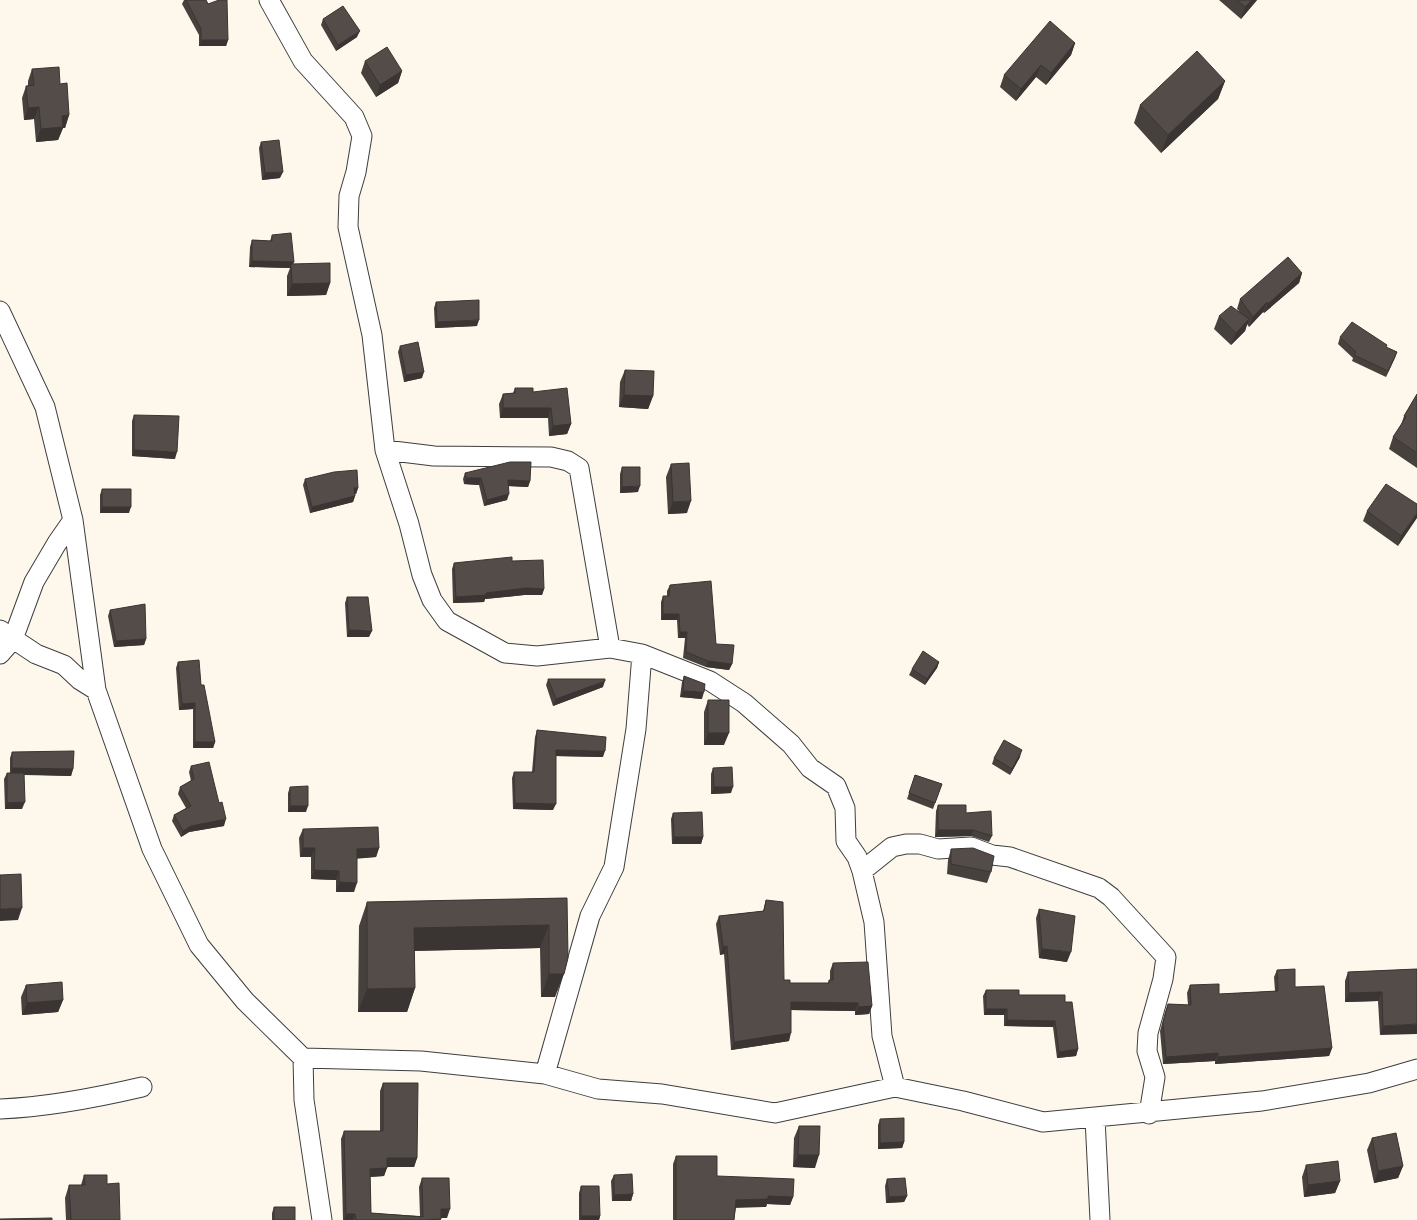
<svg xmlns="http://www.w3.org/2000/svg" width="1417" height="1220" font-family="Georgia,serif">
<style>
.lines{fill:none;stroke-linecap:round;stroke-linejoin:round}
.minor-casing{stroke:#3e3e3e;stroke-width:21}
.minor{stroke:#fff;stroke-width:19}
.wall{fill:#47413e}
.shaded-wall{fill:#3a3532}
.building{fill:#534c48;stroke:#3a3532}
</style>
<rect width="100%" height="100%" fill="#fdf8eb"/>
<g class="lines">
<!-- minor casing -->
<g class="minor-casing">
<path id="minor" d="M269 0 303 61 354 117 362 136 356 172 349 196 348 227 372 335 385 450 409 524 422 575 432 600 447 621 505 653 537 656 610 648 642 654 710 681 744 703 791 744 810 768 836 786 845 808 846 841 857 857 862 871 874 922 882 1036 895 1087
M0 311 45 407 73 520 96 690
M385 450 434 456 551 457 568 461 579 468 610 648
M0 630 36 654 64 665 80 680 96 690 152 849 199 945 245 1001 303 1058 421 1061 545 1074 598 1089 662 1094 775 1113 895 1087 963 1101 1043 1122 1262 1101 1369 1083 1417 1069
M0 654 13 639 34 582 57 543 73 520
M862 871 892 847 906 844H920L938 849 971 847 992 855 1010 857 1099 888 1111 897 1166 957 1163 979 1148 1033 1147 1051 1155 1077 1149 1114
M303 1058 304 1100 322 1220
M545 1074 590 916 614 867 636 729 642 654
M0 1109C49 1107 95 1098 142 1087
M1095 1118 1100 1220"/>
</g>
<!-- minor -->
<use href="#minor" class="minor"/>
</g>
<!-- wall -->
<path class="wall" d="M184 0H206L228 40 226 46H199V35L182 4Z
M1219 0H1257L1241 19Z
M323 19 357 37 336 51 321 25Z
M1075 43 1071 55 1046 85 1036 77 1016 101 1000 87 1004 75Z
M365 61 402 71 398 83 376 97 361 73Z
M32 69 60 84 69 115 65 128H63L58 140 36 142 34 119 24 120 22 98 26 86H28V81Z
M1225 81 1218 99 1161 153 1134 123 1140 105Z
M261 142 280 178 262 180 259 148Z
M272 235 293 264 330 283 326 295 287 296V276L290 268 249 267 250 247 252 240 270 241Z
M1302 273 1299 283 1264 313 1263 312 1249 327 1247 324 1245 331 1231 345 1214 329 1219 316 1239 311 1237 309 1240 299Z
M436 302 477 326 435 328 434 308Z
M1340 337 1386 347 1397 352 1386 377 1352 361 1353 358 1338 344Z
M400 346 422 378 404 382 398 352Z
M625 370 653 396 648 409 619 407 620 382Z
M515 388 533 392 571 424 567 434 549 436 548 418H500L499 404 503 394 513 393Z
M1417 394V468L1389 449 1393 437 1401 425 1404 416Z
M134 415 175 459 132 456V421Z
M671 464 687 513 668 514 666 477Z
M622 467 638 492 620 493V474Z
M465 473 530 481 528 487 508 486 507 500 484 506 479 485 464 484 463 479Z
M305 479 358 488 356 494H355V496L353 502 310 513 303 485Z
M102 489 129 513H100V495Z
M1417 504 1398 546 1363 521 1367 511Z
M512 561 544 589 542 595H524L485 599 484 602 453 603 452 569 454 563Z
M670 585 732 664 729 670 706 667 683 658 685 638H678L677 620H661V602L663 596H667V591Z
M347 597 369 637H347L345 603Z
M110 610 146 639 144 645 114 647 108 616Z
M178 662 201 685 215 742 213 748H193V709L179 710 176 668Z
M939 662 937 668 925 685 909 675 912 669Z
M684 676 702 699 680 697 682 682Z
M548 679 603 687 553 706 546 685Z
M708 700 724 745H704V712Z
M537 730 603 757 556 756 553 810 513 809 512 778 514 772H532L535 737Z
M12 752 73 769 71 776 24 775 22 809H5L4 779 7 773H10V758Z
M1020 757 1010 775 992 764 994 758Z
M191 766 224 826 189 832 181 837 172 821 174 815 186 808 178 794 180 787 191 781 189 772Z
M713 768 731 793 711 794V774Z
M915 775 942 784 933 809 907 799Z
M290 787 306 812H288V793Z
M938 805 966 813 992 836 989 842 971 836 935 837 936 811Z
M673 813 703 837 701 844H672L671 819Z
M303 829 379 848 376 857 357 858 354 892H336V880L311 879V857H300L299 838Z
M951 849 991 872 987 883 947 874 948 860Z
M567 898 555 997H541L540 948 414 951 415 988 407 1012H358L359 926 367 902Z
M766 900 784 980 790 983H828L829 980H830V971L833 963 872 1006 869 1014 855 1015V1011L791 1010 789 1041 731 1050 724 954 720 955 716 924 719 916 763 911Z
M1039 909 1067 962 1039 958 1036 918Z
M1417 969 1380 1035 1378 1001 1345 1002V981L1348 972Z
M1277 970 1295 987 1332 1048 1329 1056 1215 1064V1061L1163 1064 1160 1031 1165 1012 1168 1004 1188 1005 1187 993 1190 985 1219 994 1275 991 1274 977Z
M26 985 63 1000 58 1012 22 1015 21 997Z
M986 990 1065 1002 1078 1049 1076 1056 1057 1058 1053 1027 1004 1026V1015H984L983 996Z
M383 1083 417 1158 414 1167H387L384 1176 370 1177 371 1213 420 1216 419 1187 422 1178 447 1218H441V1220H343L341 1139 344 1131H380V1091Z
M880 1119 904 1142 902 1148 878 1149V1125Z
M799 1126 815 1168 793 1167 794 1138Z
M1372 1138 1403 1166 1398 1178 1374 1183 1367 1150Z
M676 1156 717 1176 793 1197 790 1205 767 1204 766 1207H736L734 1220H673V1164Z
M1306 1165 1340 1181 1335 1193 1304 1197 1302 1177Z
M84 1175 107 1184 120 1220H66L65 1198 69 1185H81Z
M614 1175 633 1194 631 1201H612L611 1181Z
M887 1179 907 1196 904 1202 886 1203 885 1186Z
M581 1186 600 1216 599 1220H579V1193Z
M274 1207 295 1220H272V1213Z"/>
<!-- shaded-wall -->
<path class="shaded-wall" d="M1252 0H1257L1241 19 1245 7Z
M360 31 357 37 336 51 338 45Z
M201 40H228L226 46H199Z
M1075 43 1071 55 1046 85 1051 73Z
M1041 65 1036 77 1016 101 1021 89Z
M402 71 398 83 376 97 380 85Z
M1225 81 1218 99 1161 153 1168 135Z
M39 107 34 119 24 120 28 108Z
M69 115 65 128H63L58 140 36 142 41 129 62 116Z
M283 172 280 178 262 180 265 173Z
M252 261 294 262 292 268 291 264 290 268 249 267Z
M1302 273 1299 283 1264 313 1268 304Z
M330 283 326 295 287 296 292 284Z
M1267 302 1263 312 1249 327 1253 317Z
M1249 319 1245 331 1231 345 1236 333Z
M479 320 477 326 435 328 437 322Z
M1397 352 1395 358 1386 377 1388 371Z
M424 372 422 378 404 382 406 375Z
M624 395 653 396 648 409 619 407Z
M503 408H551L548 418H500Z
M571 424 567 434 549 436 553 426Z
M134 450 177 452 175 459 132 456Z
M466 478H481L479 485 464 484Z
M508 480 530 481 528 487 506 486Z
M640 486 638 492 620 493 622 487Z
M354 488H358L356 494 351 495Z
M509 494 507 500 484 506 487 500Z
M355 496 353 502 310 513 312 507Z
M691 501 687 513 668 514 673 502Z
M102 507H131L129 513H100Z
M1417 513V518L1398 546 1401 536Z
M526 588 544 589 542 595H524L485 599 484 602 453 603 456 597Z
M663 614H679L677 620H661Z
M349 630 372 631 369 637H347Z
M680 632H687L685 638H678Z
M146 639 144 645 114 647 116 641Z
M708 661 732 664 729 670 706 667Z
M939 662 937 668 925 685 927 679Z
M605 681 603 687 553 706 556 699Z
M683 691 704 692 702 699 680 697Z
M195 703 193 709 179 710 182 704Z
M708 733H729L724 745H704Z
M195 742H215L213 748H193Z
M556 750 605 751 603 757 554 756Z
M1022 750 1020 757 1010 775 1012 769Z
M12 768 73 769 71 776 10 774Z
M714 787H733L731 793 711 794Z
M25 802 22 809H5L7 803Z
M515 803 556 804 553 810 513 809Z
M290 806H308L306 812H288Z
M226 819 224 826 189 832 181 837 183 831 191 826Z
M938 830H973L971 836 935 837Z
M674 837H703L701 844H672Z
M303 848H315L311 857H300Z
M379 848 376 857 354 859 357 849Z
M314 870 339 871 336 880 311 879Z
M339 882 357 883 354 892H336Z
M22 908 18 920 0 921V909Z
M549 925 540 948 405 951 414 928Z
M727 946 724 954 720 955 723 947Z
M1042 949 1071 952 1067 962 1039 958Z
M549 974H564L555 997H541Z
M415 988 407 1012H358L367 989Z
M1382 992 1378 1001 1345 1002 1349 993Z
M63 1000 58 1012 22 1015 27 1003Z
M791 1002 858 1003 855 1011 789 1010Z
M872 1006 869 1014 855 1015 858 1007Z
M986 1009H1007L1004 1015H984Z
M1007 1020 1055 1021 1053 1027 1004 1026Z
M1417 1024V1034L1380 1035 1383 1026Z
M791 1033 789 1041 731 1050 734 1042Z
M1332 1048 1329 1056 1215 1064 1218 1057Z
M1078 1049 1076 1056 1057 1058 1059 1052Z
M1218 1053 1215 1061 1163 1064 1166 1057Z
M904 1142 902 1148 878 1149 880 1143Z
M798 1155H819L815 1168 793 1167Z
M387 1158H417L414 1167H384Z
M1403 1166 1398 1178 1374 1183 1378 1171Z
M387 1168 384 1176 367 1177 370 1169Z
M1340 1181 1335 1193 1304 1197 1308 1185Z
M633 1194 631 1201H612L614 1195Z
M768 1196 793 1197 790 1205 767 1204 766 1207 733 1208 736 1200Z
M907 1196 904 1202 886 1203 889 1197Z
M441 1209H450L447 1218H438Z
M346 1214H355L353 1220H344Z
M581 1216H600L599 1220H580Z"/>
<!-- building -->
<path class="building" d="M186 0H206L208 4 219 0H227L228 40H201V29Z
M1237 0H1252L1245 7Z
M343 6 360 31 338 45 323 19Z
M1050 21 1075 43 1051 73 1041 65 1021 89 1004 75Z
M387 47 402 71 380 85 365 61Z
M1197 51 1225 81 1168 135 1140 105Z
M59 67 60 84 67 83 69 115 62 116 63 127 41 129 39 107 28 108 26 86 34 85 32 69Z
M279 140 283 172 265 173 261 142Z
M291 233 294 262 252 261V240L272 241V235Z
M1288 257 1302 273 1268 304 1267 302 1253 317 1240 299Z
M330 263V283L292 284 291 264Z
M479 300V320L437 322 436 302Z
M1231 306 1249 319 1236 333 1219 316Z
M1352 322 1387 345 1386 347 1397 352 1388 371 1354 355 1356 352 1340 337Z
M418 342 424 372 406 375 400 346Z
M625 370 654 371 653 396 624 395Z
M515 388H533V392L567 388 571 424 553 426 551 408H503V394L515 393Z
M1417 394V453L1393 437 1406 417 1404 416Z
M134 415 179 416 177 452 134 450Z
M510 462H531L530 481 508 480 509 494 487 500 481 478H466L465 473Z
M689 463 691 501 673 502 671 464Z
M622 467H640V486L622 487Z
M357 470 358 488H354L355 496 312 507 305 479 334 472Z
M1386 484 1417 504V513L1401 536 1367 511Z
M102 489H131V507H102Z
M512 557V561L543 560 544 589 526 588 486 593V595L456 597 454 563Z
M711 581 716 644 734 645 732 664 708 661 686 652 687 632H680L679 614H663V596H669L670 585Z
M347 597H368L372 631 349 630Z
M145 604 146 639 116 641 110 610Z
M923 651 939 662 927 679 912 669Z
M199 660 201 685H204L215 742H195V703L182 704 178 662Z
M684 676 705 684 704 692 683 691Z
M548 679H605V681L556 699Z
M708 700H729V733H708Z
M537 730 606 737 605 751 556 750V804L515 803 514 772H534Z
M1004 740 1022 750 1012 769 994 758Z
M74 751 73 769 12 768V752Z
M209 762 219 803 222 802 226 819 191 826 183 831 174 815 191 806 180 787 194 779 191 766Z
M732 767 733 787H714L713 768Z
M7 773H24L25 802 7 803Z
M915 775 942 784 935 803 909 793Z
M308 786V806H290V787Z
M938 805H966V813L991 811 992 836 973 830H938Z
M702 812 703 837H674L673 813Z
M378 827 379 848 357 849V883L339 882V871L314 870 315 848H303V829Z
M973 848 994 856 991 872 951 864V849Z
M21 874 22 908 0 909V875Z
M567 898 568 958 564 974H549V925L414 928 415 988 367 989V902Z
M766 900 783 902 784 980H790V983H829V980H833V963L868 962 872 1006 858 1007V1003L791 1002V1033L734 1042 727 946 723 947 719 916 764 911Z
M1039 909 1075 916 1071 952 1042 949Z
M1295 969V987L1324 986 1332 1048 1218 1057V1053L1166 1057 1163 1023 1168 1004 1191 1005 1190 985 1219 984V994L1278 991 1277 970Z
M1417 969V1024L1383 1026 1382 992 1349 993 1348 972Z
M62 982 63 1000 27 1003 26 985Z
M986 990H1019V995H1065V1002H1072L1078 1049 1059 1052 1055 1021 1007 1020V1009H986Z
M383 1083H418L417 1158H387V1168L370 1169 371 1213 423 1217 422 1178H449L450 1209H441V1219L424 1220H356L355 1214H346L344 1131H383Z
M904 1118V1142L880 1143V1119Z
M799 1126H820L819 1155H798Z
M1396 1133 1403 1166 1378 1171 1372 1138Z
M676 1156H717V1176L794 1179 793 1197 768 1196V1199L736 1200 734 1220H676Z
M1338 1161 1340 1181 1308 1185 1306 1165Z
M632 1174 633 1194 614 1195V1175Z
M84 1175H107V1184L119 1183 120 1220H71L69 1185H85Z
M905 1178 907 1196 889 1197 887 1179Z
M581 1186H599L600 1216H581Z
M274 1207H295V1220H274Z
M52 1218V1220H0V1219Z"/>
</svg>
